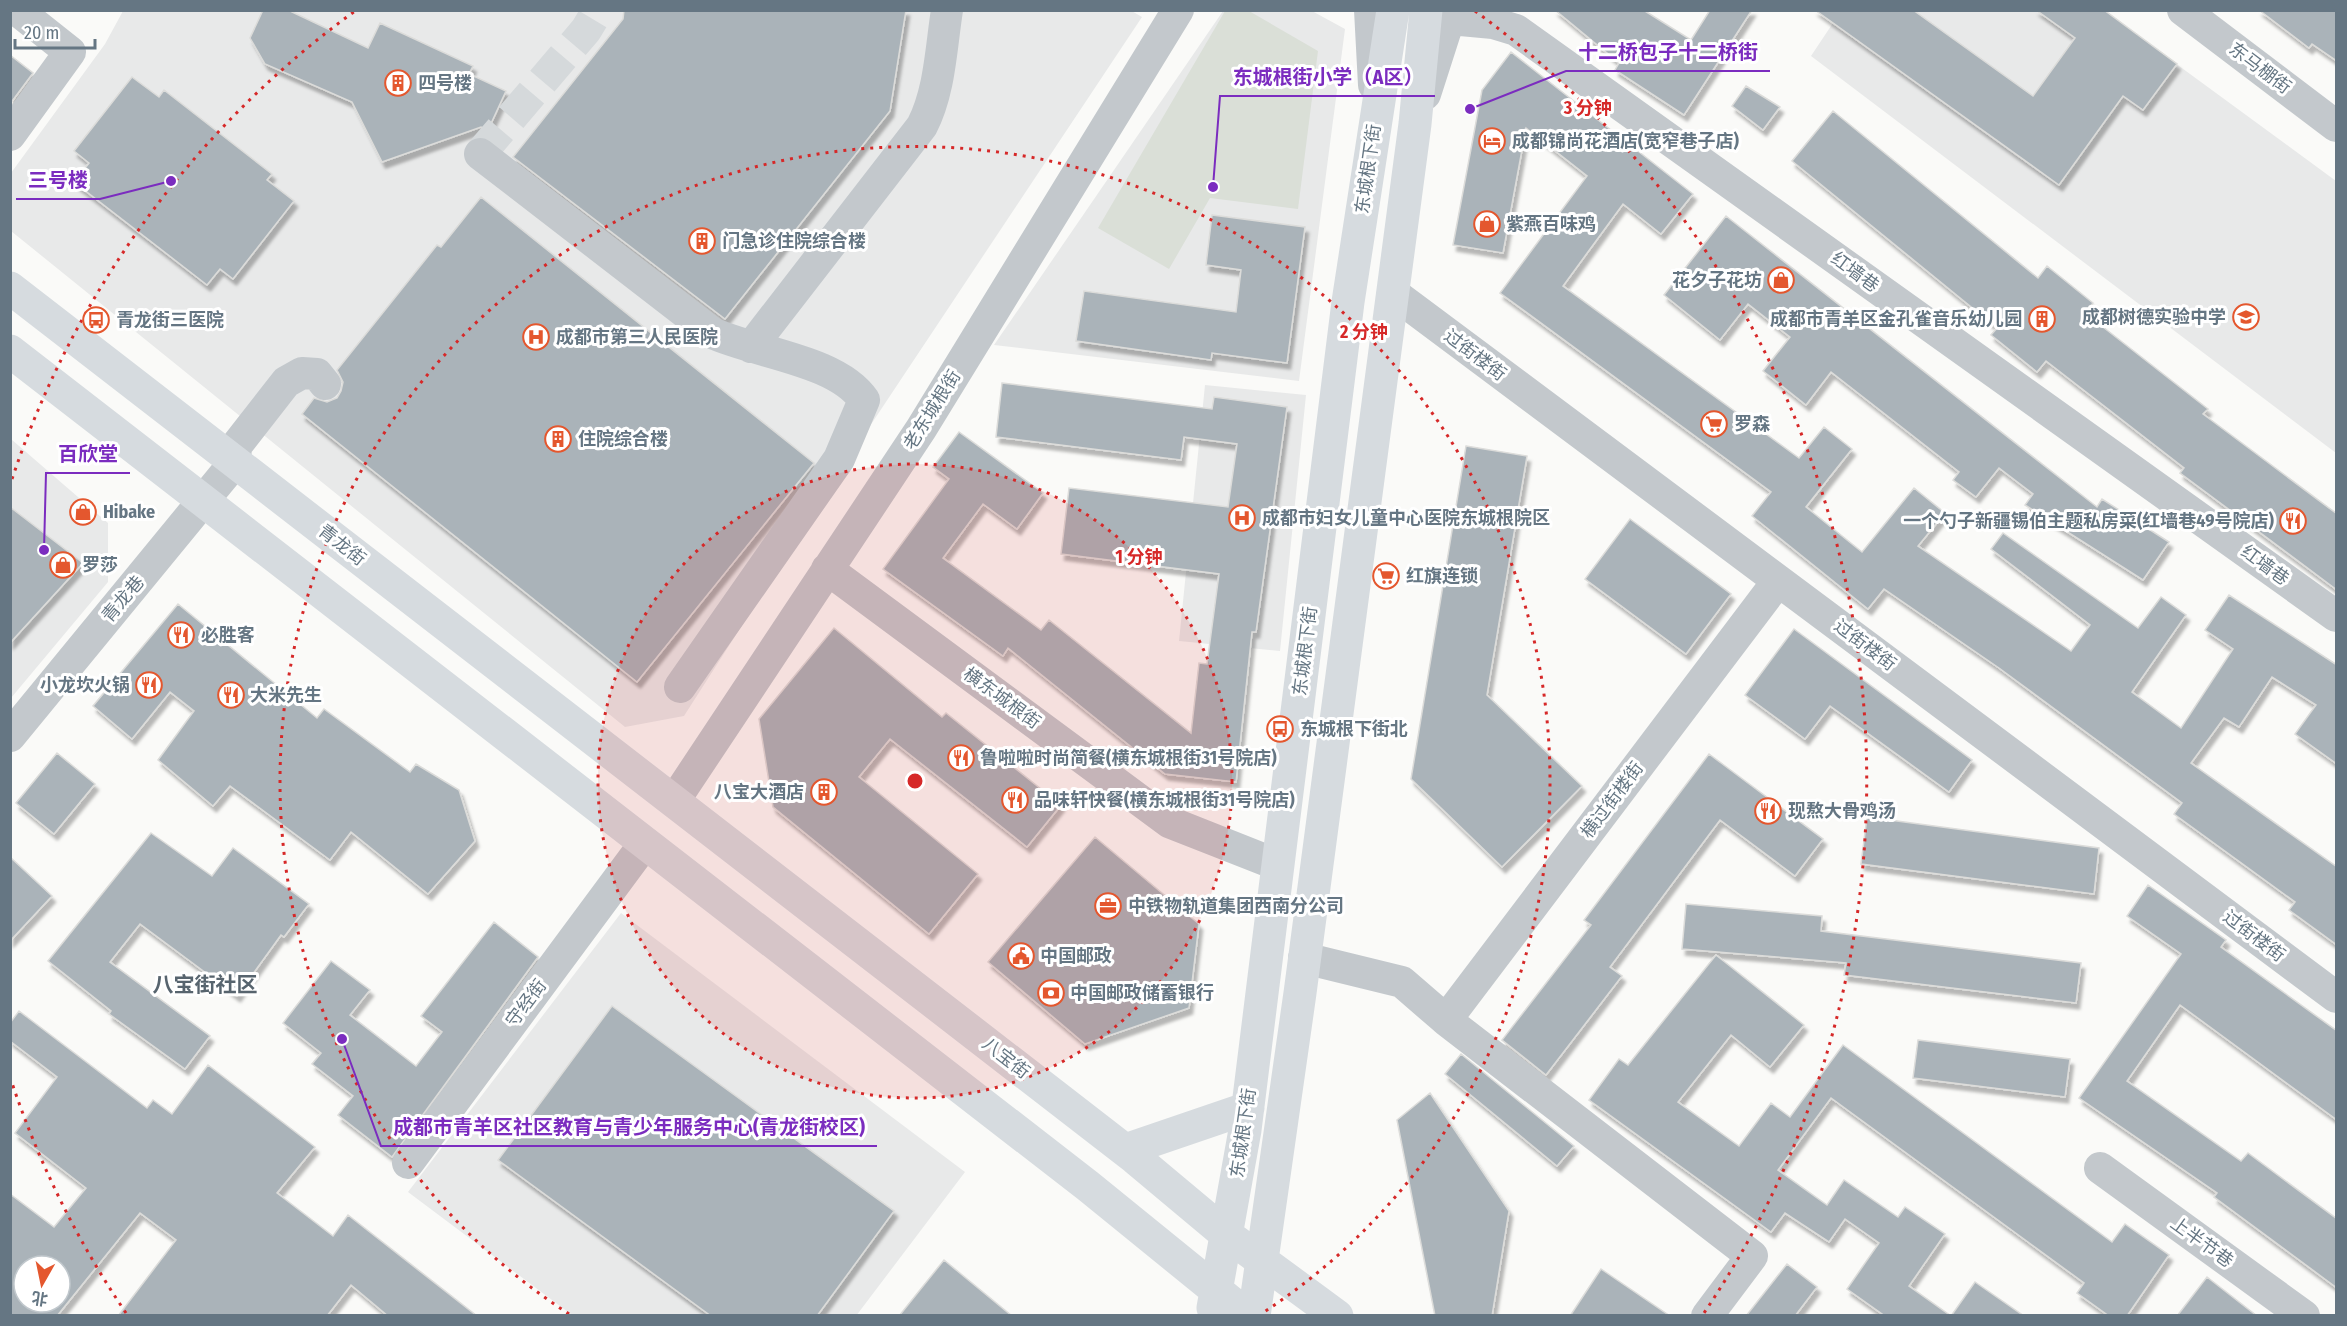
<svg xmlns="http://www.w3.org/2000/svg" width="2347" height="1326" font-family="'Fira Sans Condensed','Noto Sans SC',sans-serif">
<style>
.built{fill:#e8e9e9}
.green{fill:#dadfd7}
.building{fill:#aab3b9;stroke:#dcdcda;stroke-width:1.5;fill-rule:evenodd;filter:url(#shadow)}
.lines{fill:none;stroke-linecap:round;stroke-linejoin:round}
.minor-tunnel{stroke:#d5d9db;stroke-width:32;stroke-dasharray:32 16;stroke-linecap:butt}
.minor{stroke:#c3c8cc;stroke-width:32}
.major{stroke:#d6dbdf;stroke-width:33}
.ring{fill:none;stroke:#d62828;stroke-width:3;stroke-dasharray:3 6}
.labels{text-anchor:middle;stroke-width:6;stroke-linejoin:round;paint-order:stroke}
.street-label{font-size:18px;fill:#657683;stroke:#fff}
.poi-label{font-size:18px;font-weight:bold;fill:#657683;stroke:#fff;text-anchor:start}
.quarter-label{font-size:21px;font-weight:bold;fill:#57646e;stroke:#fff}
.centre{fill:#d62828;stroke:#fff;stroke-width:3}
.ring-label{font-size:18px;text-anchor:middle;font-weight:bold;fill:#d62828;stroke:#fff;stroke-width:6;stroke-linejoin:round;paint-order:stroke}
.leader{fill:none;stroke:#7b2cbf;stroke-width:2}
.callout-dot{fill:#7b2cbf;stroke:#fff;stroke-width:2}
.callout-label{font-size:20px;text-anchor:middle;font-weight:bold;fill:#7b2cbf;stroke:#fff;stroke-width:6;stroke-linejoin:round;paint-order:stroke}
</style>
<defs>
<filter id="shadow"><feDropShadow dx="3.5" dy="6" stdDeviation="1.5" flood-color="#0004"/></filter>
</defs>
<rect width="100%" height="100%" fill="#fafaf8"/>
<!-- built -->
<path class="built" d="M1130 10 1142 17 858 444 684 716 625 727 11 231V173L105 44 123 11Z
M1223 11H1312L1345 29 1299 381 994 345Z
M1841 11H2104L2336 181V453L1811 56Z
M1205 385 1306 395 1280 651 1179 641Z
M11 439 108 523V582L11 698Z
M621 913 965 1172 856 1316 572 1315 408 1192Z"/>
<!-- green -->
<path class="green" d="M1225 11H1249L1318 51 1298 209 1210 198 1169 269 1098 228Z"/>
<!-- building -->
<path class="building" d="M263 10H288L368 48 380 23 473 66 469 74 506 91 488 130 481 127 382 162 352 102 265 64 250 38Z
M624 10H906L890 111 725 319 513 157 623 19Z
M1555 10 1645 11 1691 40 1710 10H1752L1684 115 1615 70 1619 63Z
M1815 10H1913L2033 96 2075 38 2036 10H2104L2177 64 2143 110 2123 96 2059 185Z
M2259 10H2337V61L2312 44 2309 48Z
M1511 52 1693 194 1661 234 1623 204 1563 286 1799 458 1824 427 1852 449 1806 507 1862 552 1914 488 1945 513 1918 546 2071 651 2090 625 1991 549 2003 533 2138 628 2161 597 2186 615 2132 692 2181 728 2233 649 2205 630 2229 595 2337 665V764L2295 734 2316 705 2272 677 2239 727 2224 718 2191 763 2337 867V945L2289 910 2295 902 2174 814 2182 803 1999 668 1884 589 1868 609 1752 516 1771 492 1500 293 1587 176 1526 128 1503 253 1453 245 1482 90Z
M10 55 33 73 10 104Z
M132 77 159 97 164 90 272 174 267 180 294 201 233 279 220 269 207 285 74 182 89 163 74 151Z
M1746 86 1780 107 1763 130 1732 106Z
M1833 111 2038 278 2047 266 2093 303 2085 313 2208 409 2203 414 2337 514V590L2180 473 2184 468 2046 361 2037 372 1991 335 1997 328 1792 161Z
M481 197 814 463 637 682 302 414 314 398 327 402 337 398 341 391 343 382 337 370 437 245 441 247Z
M1212 215 1305 227 1287 363 1212 353 1211 360 1076 341 1084 291 1236 312 1241 270 1206 265Z
M1726 216 2097 507 2102 499 2169 542 2143 580 2025 505 2033 494 1999 468 1976 497 1953 480 1959 472 1831 372 1806 405 1763 371 1790 337 1748 304 1720 340 1664 295Z
M1002 383 1212 409 1214 397 1287 407 1256 632H1252L1236 782 1165 774 1008 648 1003 656 883 569 949 479 933 467 959 432 1043 493 1017 529 983 504 943 558 1041 630 1049 620 1191 733 1199 663 1207 664 1219 574 1061 554 1069 488 1228 507 1237 444 1184 437 1181 460 996 437Z
M1466 446 1527 456 1487 695 1582 786 1502 867 1411 779Z
M10 507 83 563 10 643Z
M1630 519 1731 594 1686 654 1585 579Z
M178 604 317 718 324 709 410 772 416 764 459 790 475 841 428 894 351 832 330 860 230 786 213 806 158 760 194 711 170 692 132 739 93 706Z
M834 628 942 717 946 713 1061 805 1027 847 890 739 859 777 978 874 929 934 773 807 759 719Z
M1794 629 1972 760 1949 792 1830 706 1805 739 1745 695Z
M57 753 95 784 54 834 16 803Z
M1709 754 1823 839 1795 876 1720 820 1610 967 1622 976 1546 1075 1502 1040 1591 925 1584 920Z
M1867 817 2099 848 2094 894 1861 864Z
M151 833 212 876 233 848 309 904 284 937 281 935 237 996 140 924 110 962 210 1036 185 1069 109 1014 111 1011 48 961Z
M1095 837 1199 924 1189 1008 1085 1044 988 962Z
M10 857 52 896 10 941Z
M2148 885 2226 940 2221 947 2337 1031V1120L2180 1005 2127 1081 2241 1161 2248 1153 2337 1219V1288L2214 1197 2217 1193 2079 1098 2181 954 2127 916Z
M1686 904 1822 916 1821 931 2081 963 2076 1003 1844 975 1846 963 1682 949Z
M494 922 538 957 392 1157 338 1115 353 1096 312 1064 321 1053 283 1023 331 961 370 990 350 1015 416 1066 442 1032 421 1016Z
M1716 955 1804 1025 1770 1067 1731 1035 1678 1102 1739 1146 1771 1103 1790 1117 1843 1045 2112 1242 2125 1224 2169 1255 2127 1316H2109L2077 1293 2084 1283 1831 1098 1778 1170 1827 1205 1844 1180 1898 1217 1905 1207 1945 1234 1909 1286 1951 1316H1885L1847 1289 1879 1243 1845 1219 1829 1242 1785 1213 1771 1232 1589 1100 1619 1059 1628 1065Z
M612 1006 894 1211 817 1316H711L498 1160Z
M19 1011 147 1108 153 1100 172 1114 208 1065 315 1147 277 1193 333 1236 348 1215 477 1316H388L351 1285 327 1316H118L176 1240 140 1213 57 1316H10V1194L54 1227 86 1188 15 1133 57 1077 10 1041V1023ZM24 1266H60V1302H24Z
M1918 1040 2070 1059 2065 1097 1913 1078Z
M1461 1054 1574 1146 1557 1166 1445 1074Z
M1430 1093 1509 1211 1492 1316H1435L1397 1120Z
M944 1260 1012 1316H899Z
M1787 1264 1817 1287 1795 1316H1746Z
M1601 1269 1670 1316H1570Z
M2207 1277 2257 1316H2177Z
M1975 1282 2024 1316H1951Z"/>
<g class="lines">
<!-- minor-tunnel -->
<path class="minor-tunnel" d="M480 154 586 30 598 10"/>
<!-- minor -->
<path class="minor" d="M1370 10 1374 85
M2183 10 2336 126
M1450 19 1493 23 1516 30 2336 616
M1425 94 1452 10
M10 135 70 52 17 10
M480 154 712 333C756 353 837 360 864 400L839 459 680 687
M1393 293 2336 997
M751 347 922 126C940 91 941 48 947 10
M827 569 1169 822 1278 865
M10 736 235 462 236 446 286 382 302 373 317 374 325 384
M674 801 921 429 1178 10
M1304 958 1402 982 1446 1020 1752 1256 1707 1316
M1446 1020 1778 581
M408 1163 645 843
M2100 1168 2304 1316"/>
<!-- major -->
<path class="major" d="M10 288 1135 1158 1227 1235 1337 1316
M10 351 1088 1186 1248 1316
M1125 1150 1248 1108
M1213 1308 1245 1130 1348 302 1393 10
M1254 1316 1300 993 1415 124 1426 10"/>
</g>
<!-- distance rings -->
<circle cx="915" cy="781" r="317" fill="#d62828" fill-opacity=".12"/>
<g class="ring">
<circle cx="915" cy="781" r="317"/>
<path d="M569 1314A635 635 0 1 1 1261 1314"/>
<path d="M126 1313A952 952 0 0 1 12 1083M12 479A952 952 0 0 1 355 11M1475 11A952 952 0 0 1 1704 1313"/>
</g>
<!-- icons -->
<defs>
<g id="building-ring" transform="scale(1.35)"><circle r="9.5" fill="#fff" stroke="#e4572e" stroke-width="1.5"/><path d="M-4-6H4V6H1V3H-1V6H-4ZM-2.5-4.3h1.7v1.8h-1.7ZM.8-4.3h1.7v1.8H.8ZM-2.5-1h1.7V.8h-1.7ZM.8-1h1.7V.8H.8Z" fill="#e4572e"/></g>
<g id="hotel-ring" transform="scale(1.35)"><circle r="9.5" fill="#fff" stroke="#e4572e" stroke-width="1.5"/><path d="M-6-4.5h1.5V1H6V5H4.5V3h-9V5H-6ZM-4 0a1.8 1.8 0 1 1 3.6 0ZM.5 0V-2.5h3Q6-2.5 6 0Z" fill="#e4572e"/></g>
<g id="shop-ring" transform="scale(1.35)"><circle r="9.5" fill="#fff" stroke="#e4572e" stroke-width="1.5"/><path d="M-5-2.5h2.3a2.7 3.5 0 0 1 5.4 0H5L5.5 6h-11ZM-1.5-2.5h3a1.5 2.3 0 0 0-3 0Z" fill="#e4572e"/></g>
<g id="school-ring" transform="scale(1.35)"><circle r="9.5" fill="#fff" stroke="#e4572e" stroke-width="1.5"/><path d="M0-5L7-2L0 1L-7-2ZM-4 1L0 2.5L4 1V4Q0 6-4 4Z" fill="#e4572e"/></g>
<g id="bus-ring" transform="scale(1.35)"><circle r="9.5" fill="#fff" stroke="#e4572e" stroke-width="1.5"/><path d="M-5-6H5V4H4V6H2V4H-2V6H-4V4H-5ZM-3.5-4V0h7V-4ZM-3.5 1.2v1.5H-2V1.2ZM2 1.2v1.5H3.5V1.2Z" fill="#e4572e"/></g>
<g id="hospital-ring" transform="scale(1.35)"><circle r="9.5" fill="#fff" stroke="#e4572e" stroke-width="1.5"/><path d="M-5-5h3v3.5h4V-5h3V5h-3V1.5h-4V5h-3Z" fill="#e4572e"/></g>
<g id="supermarket-ring" transform="scale(1.35)"><circle r="9.5" fill="#fff" stroke="#e4572e" stroke-width="1.5"/><path d="M-6-5.5h2.5l.6 2H6L4.5 2H-2.5L-4.4-4H-6ZM-1.5 3.2a1.3 1.3 0 1 0 .1 0ZM3 3.2a1.3 1.3 0 1 0 .1 0Z" fill="#e4572e"/></g>
<g id="restaurant-ring" transform="scale(1.35)"><circle r="9.5" fill="#fff" stroke="#e4572e" stroke-width="1.5"/><path d="M-5-6h1v4h1v-4h1v4h1v-4h1v5L-1.5 .5V6h-2V.5L-5-1ZM5-6V6H3V1.5H1.5Q1.5-4 5-6Z" fill="#e4572e"/></g>
<g id="office-ring" transform="scale(1.35)"><circle r="9.5" fill="#fff" stroke="#e4572e" stroke-width="1.5"/><path d="M-6-3h4V-5.5h4V-3h4V5H-6ZM-1-4.5V-3h2v-1.5ZM-6 0V1H6V0Z" fill="#e4572e"/></g>
<g id="civic-ring" transform="scale(1.35)"><circle r="9.5" fill="#fff" stroke="#e4572e" stroke-width="1.5"/><path d="M-.6-6.5H3V-4.5H.6V-3L4-1V1h2V6H-6V1h2V-1L-.6-3ZM-1.2 2.5V6h2.4V2.5Z" fill="#e4572e"/></g>
<g id="bank-ring" transform="scale(1.35)"><circle r="9.5" fill="#fff" stroke="#e4572e" stroke-width="1.5"/><path d="M-6-4H6V4H-6ZM0-2.3a2.3 2.3 0 1 0 0 4.6a2.3 2.3 0 1 0 0-4.6Z" fill="#e4572e"/></g>
</defs>
<g fill-rule="evenodd">
<use href="#building-ring" x="398" y="83"/>
<use href="#hotel-ring" x="1492" y="141"/>
<use href="#shop-ring" x="1487" y="224"/>
<use href="#building-ring" x="702" y="241"/>
<use href="#shop-ring" x="1781" y="280"/>
<use href="#school-ring" x="2246" y="317"/>
<use href="#building-ring" x="2042" y="319"/>
<use href="#bus-ring" x="96" y="320"/>
<use href="#hospital-ring" x="536" y="337"/>
<use href="#supermarket-ring" x="1714" y="424"/>
<use href="#building-ring" x="558" y="439"/>
<use href="#shop-ring" x="83" y="512"/>
<use href="#hospital-ring" x="1242" y="518"/>
<use href="#restaurant-ring" x="2293" y="521"/>
<use href="#shop-ring" x="63" y="565"/>
<use href="#supermarket-ring" x="1386" y="576"/>
<use href="#restaurant-ring" x="181" y="635"/>
<use href="#restaurant-ring" x="149" y="685"/>
<use href="#restaurant-ring" x="231" y="695"/>
<use href="#bus-ring" x="1280" y="729"/>
<use href="#restaurant-ring" x="961" y="758"/>
<use href="#building-ring" x="824" y="792"/>
<use href="#restaurant-ring" x="1015" y="800"/>
<use href="#restaurant-ring" x="1768" y="811"/>
<use href="#office-ring" x="1108" y="906"/>
<use href="#civic-ring" x="1021" y="956"/>
<use href="#bank-ring" x="1051" y="993"/>
</g>
<g class="labels">
<!-- street labels -->
<g class="street-label">
<text transform="translate(2260 68) rotate(37)" y="6">东马棚街</text>
<text transform="translate(1368 169) rotate(-82)" y="6">东城根下街</text>
<text transform="translate(1855 272) rotate(36)" y="6">红墙巷</text>
<text transform="translate(1475 355) rotate(37)" y="6">过街楼街</text>
<text transform="translate(932 410) rotate(-58)" y="6">老东城根街</text>
<text transform="translate(342 545) rotate(38)" y="6">青龙街</text>
<text transform="translate(2265 565) rotate(36)" y="6">红墙巷</text>
<text transform="translate(123 599) rotate(-50)" y="6">青龙巷</text>
<text transform="translate(1865 645) rotate(37)" y="6">过街楼街</text>
<text transform="translate(1305 651) rotate(-83)" y="6">东城根下街</text>
<text transform="translate(1002 698) rotate(36)" y="6">横东城根街</text>
<text transform="translate(1612 800) rotate(-53)" y="6">横过街楼街</text>
<text transform="translate(2254 936) rotate(37)" y="6">过街楼街</text>
<text transform="translate(526 1003) rotate(-53)" y="6">守经街</text>
<text transform="translate(1006 1058) rotate(38)" y="6">八宝街</text>
<text transform="translate(1243 1133) rotate(-82)" y="6">东城根下街</text>
<text transform="translate(2202 1242) rotate(36)" y="6">上半节巷</text>
</g>
<!-- poi labels -->
<g class="poi-label">
<text x="418" y="89">四号楼</text>
<text x="1512" y="147">成都锦尚花酒店(宽窄巷子店)</text>
<text x="1506" y="230">紫燕百味鸡</text>
<text x="722" y="247">门急诊住院综合楼</text>
<text x="1762" y="286" text-anchor="end">花夕子花坊</text>
<text x="2226" y="323" text-anchor="end">成都树德实验中学</text>
<text x="2022" y="325" text-anchor="end">成都市青羊区金孔雀音乐幼儿园</text>
<text x="116" y="326">青龙街三医院</text>
<text x="556" y="343">成都市第三人民医院</text>
<text x="1734" y="430">罗森</text>
<text x="578" y="445">住院综合楼</text>
<text x="103" y="518">Hibake</text>
<text x="1262" y="524">成都市妇女儿童中心医院东城根院区</text>
<text x="2274" y="527" text-anchor="end">一个勺子新疆锡伯主题私房菜(红墙巷49号院店)</text>
<text x="82" y="571">罗莎</text>
<text x="1406" y="582">红旗连锁</text>
<text x="201" y="641">必胜客</text>
<text x="130" y="691" text-anchor="end">小龙坎火锅</text>
<text x="250" y="701">大米先生</text>
<text x="1300" y="735">东城根下街北</text>
<text x="980" y="764">鲁啦啦时尚简餐(横东城根街31号院店)</text>
<text x="804" y="798" text-anchor="end">八宝大酒店</text>
<text x="1034" y="806">品味轩快餐(横东城根街31号院店)</text>
<text x="1788" y="817">现熬大骨鸡汤</text>
<text x="1128" y="912">中铁物轨道集团西南分公司</text>
<text x="1040" y="962">中国邮政</text>
<text x="1070" y="999">中国邮政储蓄银行</text>
</g>
<!-- quarter labels -->
<g class="quarter-label">
<text x="205" y="992">八宝街社区</text>
</g>
</g>
<circle cx="915" cy="781" r="9" class="centre"/>
<g class="ring-label">
<text x="1588" y="114">3 分钟</text>
<text x="1364" y="338">2 分钟</text>
<text x="1139" y="563">1 分钟</text>
</g>
<!-- callouts -->
<path class="leader" d="M1470 109L1566 71H1770M1213 187L1220 96H1435M171 181L100 199H16M44 550L46 473H130M342 1039L381 1146H877"/>
<g class="callout-dot">
<circle cx="1470" cy="109" r="6"/>
<circle cx="1213" cy="187" r="6"/>
<circle cx="171" cy="181" r="6"/>
<circle cx="44" cy="550" r="6"/>
<circle cx="342" cy="1039" r="6"/>
</g>
<g class="callout-label">
<text x="1668" y="59">十二桥包子十二桥街</text>
<text x="1328" y="84">东城根街小学（A区）</text>
<text x="58" y="187">三号楼</text>
<text x="88" y="461">百欣堂</text>
<text x="629" y="1134">成都市青羊区社区教育与青少年服务中心(青龙街校区)</text>
</g>
<!-- border -->
<rect width="2347" height="1326" fill="none" stroke="#657683" stroke-width="24"/>
<!-- north arrow -->
<g transform="translate(42 1284) rotate(189)"><circle r="28" fill="#ffffff" stroke="#c1c8cd" stroke-width="1.5"/>
<path d="M0-4.5L10 22L0 15L-10 22Z" fill="#e4572e"/>
<text y="-9" font-size="16" font-weight="bold" text-anchor="middle" fill="#657683">北</text>
</g>
<!-- scale -->
<path d="M15 39v9h80v-9" fill="none" stroke="#657683" stroke-width="3"/>
<text x="24" y="39" font-size="18" fill="#657683" stroke="#ffffff" stroke-width="4.5" paint-order="stroke">20 m</text>
</svg>
